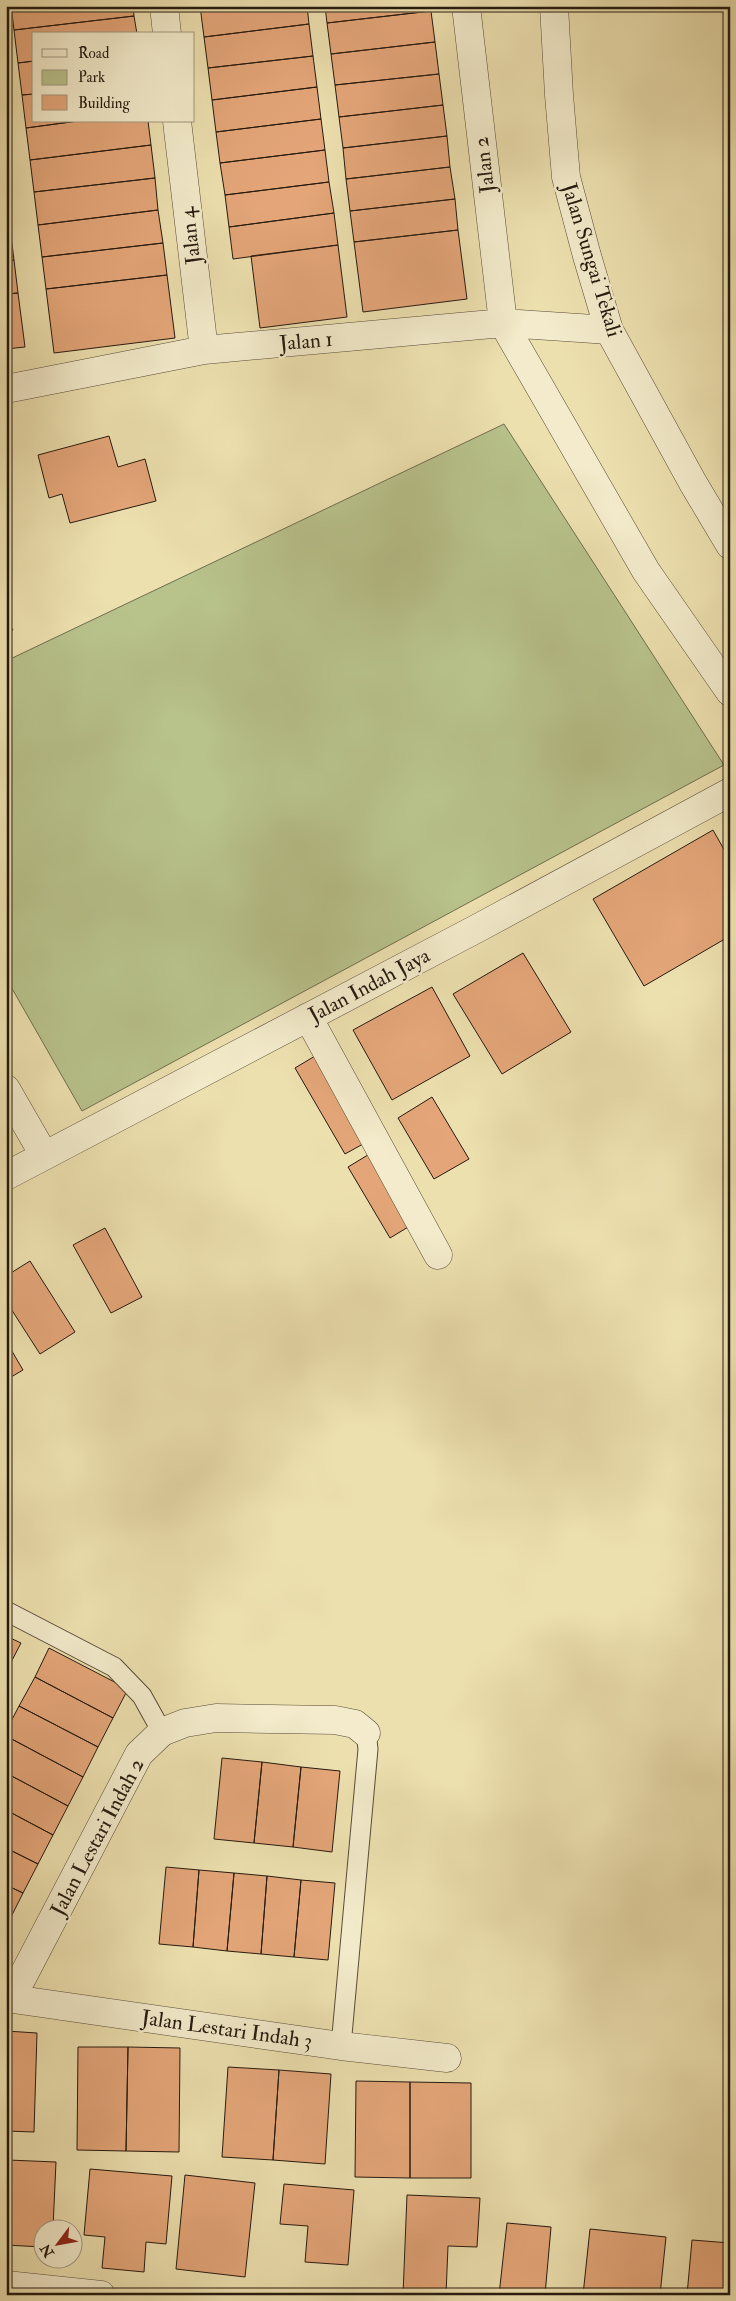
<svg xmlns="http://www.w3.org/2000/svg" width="736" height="2301" font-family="'IM FELL Double Pica',serif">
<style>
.green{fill:#b8c28b;stroke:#6e6e4d}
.building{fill:#e4a679;stroke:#251a0f}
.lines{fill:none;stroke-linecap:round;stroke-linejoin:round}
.service-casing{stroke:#574c37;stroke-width:21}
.minor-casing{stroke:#574c37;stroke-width:29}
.tertiary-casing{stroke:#574c37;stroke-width:29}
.service{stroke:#f3ebcb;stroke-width:19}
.minor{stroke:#f3ebcb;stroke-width:28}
.tertiary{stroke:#f3ebcb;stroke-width:28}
.labels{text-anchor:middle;stroke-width:5;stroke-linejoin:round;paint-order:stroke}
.street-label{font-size:21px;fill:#251a0f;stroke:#f3ebcb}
</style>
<rect width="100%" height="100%" fill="#ede0af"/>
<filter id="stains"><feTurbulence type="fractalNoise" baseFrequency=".004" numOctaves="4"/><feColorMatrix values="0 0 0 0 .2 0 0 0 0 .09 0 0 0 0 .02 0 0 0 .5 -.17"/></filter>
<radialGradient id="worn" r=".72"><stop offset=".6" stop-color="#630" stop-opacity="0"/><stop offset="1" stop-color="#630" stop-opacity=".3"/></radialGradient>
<!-- green -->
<path class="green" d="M504 424 724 765 82 1111 6 978V661Z"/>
<!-- building -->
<path class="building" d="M11 6H133L134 16 14 30Z
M200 6H307L309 24 204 37Z
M325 6H431V11L327 23Z
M431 11 435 42 331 54 327 23Z
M134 16 137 34H34V61L18 63 14 30Z
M309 24 313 56 208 68 204 37Z
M435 42 439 74 335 85 331 54Z
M313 56 317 87 212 100 208 68Z
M34 61V94L22 95 18 63Z
M439 74 443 105 339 117 335 85Z
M317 87 321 119 216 132 212 100Z
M34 94V121H78L26 128 22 95Z
M443 105 447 136 343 148 339 117Z
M321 119 325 150 220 163 216 132Z
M78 121H148L151 145 30 160 26 128Z
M447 136 450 167 346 179 343 148Z
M151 145 155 178 34 192 30 160Z
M325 150 329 182 225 195 220 163Z
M450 167 455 199 350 211 346 179Z
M155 178 158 210 38 225 34 192Z
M329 182 334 213 229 227 225 195Z
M455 199 458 230 354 242 350 211Z
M6 200 10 228 6 229Z
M158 210 163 243 42 257 38 225Z
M334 213 338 245 233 259 229 227Z
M10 228 14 260 6 261V229Z
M458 230 467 299 363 312 354 242Z
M163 243 167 275 46 289 42 257Z
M338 245 347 317 260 328 251 256Z
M14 260 18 293 6 294V261Z
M167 275 175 338 54 353 46 289Z
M18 293 25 347 6 349V294Z
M109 436 118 467 145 459 156 501 70 523 62 494 49 498 38 455Z
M6 619 13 630 6 634Z
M713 830 730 860V936L644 986 593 899Z
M523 953 571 1032 502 1074 453 994Z
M432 987 470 1056 392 1100 353 1030Z
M330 1047 381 1134 345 1154 295 1068Z
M432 1097 469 1159 434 1179 398 1118Z
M386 1144 428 1215 390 1238 348 1167Z
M105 1228 142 1297 111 1313 73 1245Z
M30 1261 75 1332 40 1354 6 1301V1276Z
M6 1341 23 1370 6 1380Z
M6 1636 21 1643 6 1672Z
M49 1648 128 1689 113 1718 35 1677Z
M35 1677 113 1718 98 1747 19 1706Z
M19 1706 98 1747 83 1777 6 1736V1731Z
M6 1736 83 1777 68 1806 6 1773Z
M222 1758 262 1762 254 1843 214 1839Z
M262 1762 301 1767 293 1847 254 1843Z
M301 1767 340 1771 332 1852 293 1847Z
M6 1773 68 1806 53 1835 6 1810Z
M6 1810 53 1835 38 1864 6 1848Z
M6 1848 38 1864 23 1893 6 1885Z
M166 1867 199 1870 193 1947 159 1944Z
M199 1870 234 1873 227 1951 193 1947Z
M234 1873 267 1876 261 1954 227 1951Z
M267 1876 301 1880 294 1957 261 1954Z
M301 1880 335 1883 328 1960 294 1957Z
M6 1885 23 1893 8 1923 6 1922Z
M6 2031 37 2033 34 2132 6 2131Z
M78 2047H128L126 2151 77 2150Z
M128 2047 180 2048 179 2152 126 2151Z
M228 2067 279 2070 273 2160 222 2157Z
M279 2070 331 2074 325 2164 273 2160Z
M356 2081 410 2082V2178L355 2177Z
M410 2082 471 2083V2178H410Z
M8 2160 56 2162 53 2228H42V2247L6 2245Z
M90 2169 172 2176 166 2244 146 2242 144 2272 102 2268 105 2237 84 2235Z
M185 2175 255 2183 245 2277 176 2269Z
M284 2184 354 2190 348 2265 305 2262 308 2226 280 2224Z
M407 2195 480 2198 477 2247 448 2246 446 2295H403Z
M507 2223 551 2227 545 2295H499Z
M590 2229 666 2237 660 2295H583Z
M692 2240 730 2243V2295H687Z"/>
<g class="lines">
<!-- service casing -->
<g class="service-casing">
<path id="service" d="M6 1611 114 1667 142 1696 162 1732
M341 2046 368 1749 366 1733"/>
</g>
<!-- minor casing -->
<g class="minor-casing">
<path id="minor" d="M164 6 167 34
M466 6 503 323 646 571 730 692
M177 121 204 350
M6 389 204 350 503 323 609 330
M308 1017 438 1255
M6 1089 44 1155
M6 1176 478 928 730 792
M6 1998 341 2046 447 2058
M11 1999 139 1754 162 1732 185 1723 216 1718 335 1720 355 1724 366 1733
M6 2285 101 2295"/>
</g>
<!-- tertiary casing -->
<g class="tertiary-casing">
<path id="tertiary" d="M554 6 559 95 566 177 587 256 609 330 693 483 730 545"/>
</g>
<!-- service -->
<use href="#service" class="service"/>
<!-- minor -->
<use href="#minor" class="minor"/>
<!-- tertiary -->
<use href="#tertiary" class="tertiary"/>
</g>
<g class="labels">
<!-- street labels -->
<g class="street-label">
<text transform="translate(484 165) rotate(-97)" y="7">Jalan 2</text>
<text transform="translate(190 236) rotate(-97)" y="7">Jalan 4</text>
<text transform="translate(592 260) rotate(73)" y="7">Jalan Sungai Tekali</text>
<text transform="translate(306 341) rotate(-5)" y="7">Jalan 1</text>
<text transform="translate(369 985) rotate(-28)" y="7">Jalan Indah Jaya</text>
<text transform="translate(97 1837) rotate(-62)" y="7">Jalan Lestari Indah 2</text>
<text transform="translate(227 2029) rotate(8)" y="7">Jalan Lestari Indah 3</text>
</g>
</g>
<!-- margin -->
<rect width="736" height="2301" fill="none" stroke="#ede0af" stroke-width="25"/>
<rect x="8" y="8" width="721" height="2286" fill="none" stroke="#251a0f" stroke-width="2.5"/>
<rect x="12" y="12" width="711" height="2276" fill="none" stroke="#251a0f"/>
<!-- legend -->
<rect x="32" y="32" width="162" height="90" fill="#f3ebcb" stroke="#a19780"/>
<rect x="42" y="49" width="25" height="8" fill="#f3ebcb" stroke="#a19780"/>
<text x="78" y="58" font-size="15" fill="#251a0f">Road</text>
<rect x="42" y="70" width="25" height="15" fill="#b8c28b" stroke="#a19780"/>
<text x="78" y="82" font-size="15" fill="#251a0f">Park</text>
<rect x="42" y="95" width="25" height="15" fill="#e4a679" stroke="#a19780"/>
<text x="78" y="108" font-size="15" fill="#251a0f">Building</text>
<!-- north arrow -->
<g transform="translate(58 2244) rotate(238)"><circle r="24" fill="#f3ebcb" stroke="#a19780"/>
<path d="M0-4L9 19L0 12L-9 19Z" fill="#8f2418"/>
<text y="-8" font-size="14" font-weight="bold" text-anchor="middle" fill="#251a0f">N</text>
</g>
<rect width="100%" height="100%" filter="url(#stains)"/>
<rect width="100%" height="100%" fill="url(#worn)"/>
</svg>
